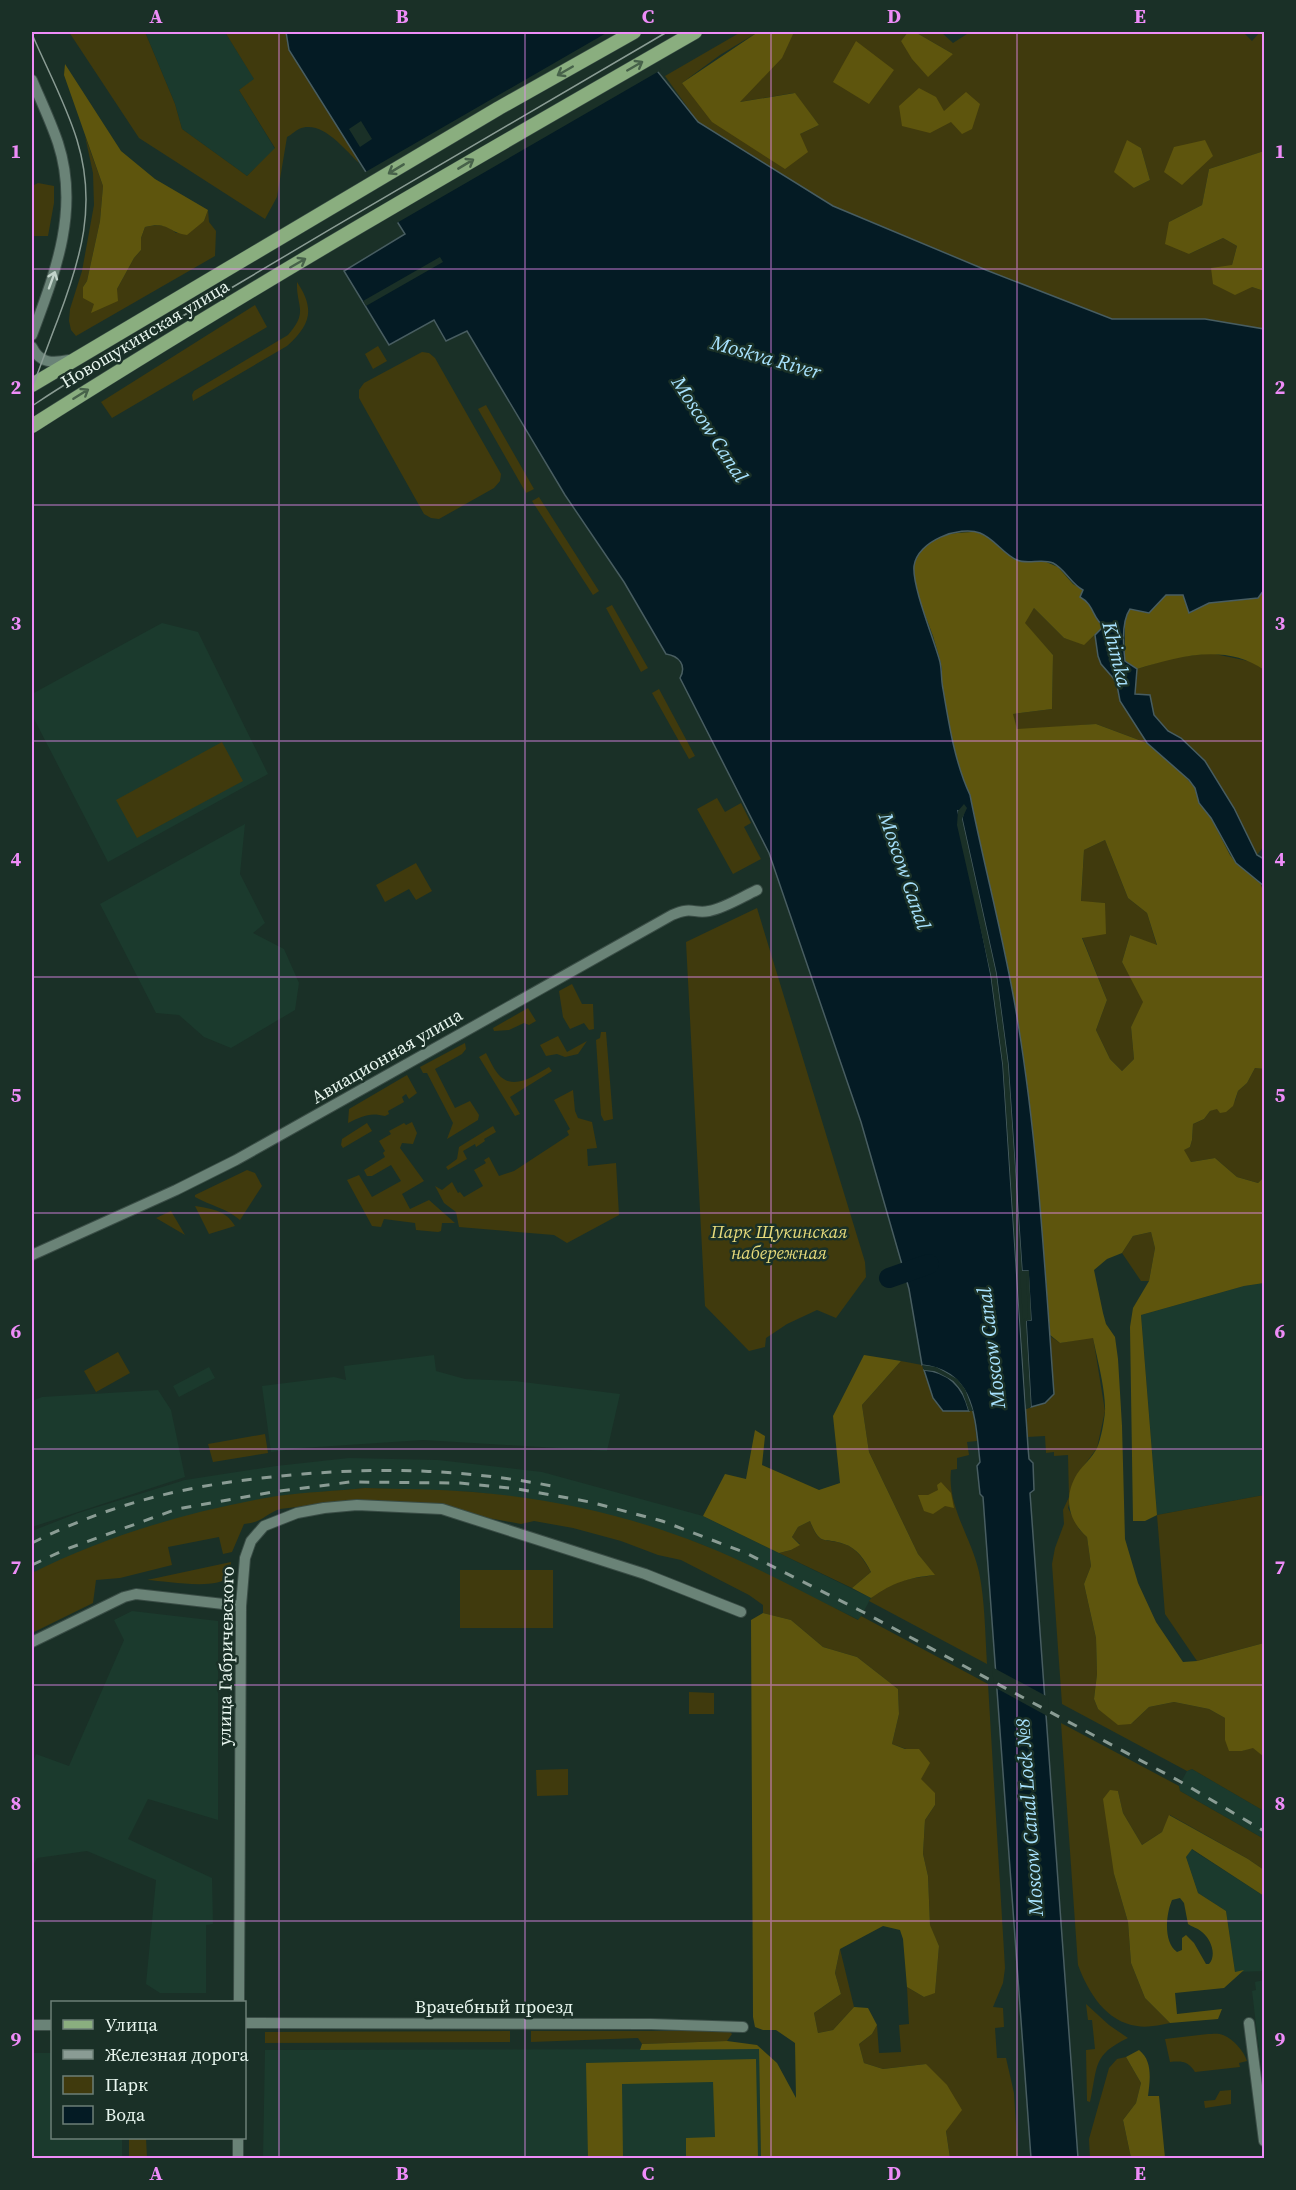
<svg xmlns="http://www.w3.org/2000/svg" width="1296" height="2190" font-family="'Source Serif 4',serif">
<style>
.built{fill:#1b3a2d}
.green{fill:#403a0d;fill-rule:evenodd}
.forest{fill:#5e550d;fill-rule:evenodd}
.water{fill:#041b24;stroke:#485d61;stroke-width:1.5}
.pier{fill:#1a3027;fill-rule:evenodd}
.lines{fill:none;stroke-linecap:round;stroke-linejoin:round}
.river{stroke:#041b24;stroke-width:20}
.minor-casing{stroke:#3a4d46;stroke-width:12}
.major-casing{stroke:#3a4d46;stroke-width:15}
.minor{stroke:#6a8377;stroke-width:10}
.major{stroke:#8aae7f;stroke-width:14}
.tram{stroke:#8a9c94;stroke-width:1.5}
.rail{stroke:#8a9c94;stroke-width:3;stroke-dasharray:10 10;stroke-linecap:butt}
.oneway{stroke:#47624a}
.oneway2{stroke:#c2d4cb}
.grid{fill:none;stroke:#ee8cf8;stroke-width:1.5;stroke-opacity:0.55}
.labels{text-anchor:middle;stroke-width:5;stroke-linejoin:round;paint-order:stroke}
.street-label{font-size:18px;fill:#e8f6ef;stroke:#1a3027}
.park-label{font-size:18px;font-style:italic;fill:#e6da7b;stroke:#1a3027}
.water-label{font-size:20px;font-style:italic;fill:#a8e2fe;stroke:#1a3027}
.neatline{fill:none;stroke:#ee8cf8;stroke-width:2}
.grid-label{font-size:20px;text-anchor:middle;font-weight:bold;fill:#ee8cf8}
</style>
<rect width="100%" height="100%" fill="#1a3027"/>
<!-- built -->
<path class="built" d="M145 32H225L255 80 239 90 275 149 247 176 182 129 175 104Z
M162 623 198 632 268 774 108 862 32 715V694Z
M245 824 240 874 265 923 253 933 284 949 299 983 295 1010 231 1048 204 1037 179 1015 156 1013 100 904Z
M1264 1283V1495L1157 1515 1141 1315 1244 1286Z
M434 1355 436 1371 465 1379 515 1381 620 1394 607 1451 423 1440 302 1448 271 1452 262 1386 334 1377 346 1380 344 1366Z
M209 1367 215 1378 179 1397 173 1386Z
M158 1390 171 1410 185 1477 32 1527V1401L42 1397Z
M349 1458 438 1460 542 1472 703 1516 871 1598 859 1620 703 1545 647 1526 590 1511 539 1501 474 1492 365 1488 280 1496 32 1588V1531L78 1513 185 1480 276 1466Z
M132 1611 218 1621V1820L148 1799 128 1839 212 1878 213 1924 206 1925V1993H160L146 1984 156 1880 87 1851 37 1858 32 1868V1764L36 1754 69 1766 124 1640 114 1620Z
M1192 1769 1264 1811V1839L1180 1791 1179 1786 1187 1771Z
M1191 1849 1264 1896V1971L1235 1972 1226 1911 1198 1893 1186 1857Z
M1264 1980V2074H1262L1252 1991 1256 1990 1255 1982Z
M759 2049 761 2158H263L265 2050Z
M32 2053H52V2138H122V2158H32Z"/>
<!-- green -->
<path class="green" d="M69 32H145L175 104 182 129 247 176 275 148 239 90 254 79 225 32H286L289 50 338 126 359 163C345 150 322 119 299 129 295 131 291 135 287 137L277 197 265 219 139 138Z
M741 32H758L720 55 682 83 800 134 819 125 794 93 739 102 781 58 793 32H908L901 41 953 54 915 32H941L953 43 967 34 964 32H1243L1252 41 1260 32H1264V151L1209 169 1202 205 1169 222 1189 254 1223 238 1237 246 1232 265 1252 287 1264 291V329L1205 319H1112L986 270 833 206 698 122 665 76ZM1127 141 1141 148 1150 180 1134 188Z
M85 136 103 186 100 221 87 281 83 287 117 289 134 258 141 250V238L145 227C159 224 166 224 176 233L204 221 208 210 209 222 216 231 215 256 76 336 71 330 69 321 70 309 82 271 94 205 93 173Z
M38 183 54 186V203L48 236H32V186Z
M297 282C315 309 311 324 287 346L193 401 192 395 194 391 288 335C309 311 296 307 297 282Z
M255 305 267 327 112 418 101 402Z
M378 346 387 361 373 369 365 354Z
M422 352 429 353 435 358 501 474 500 481 494 488 439 519 431 518 424 514 359 398V390L364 383Z
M486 405 534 489 526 493 478 409Z
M539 497 599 591 593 595 532 501Z
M612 605 648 668 641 672 606 608Z
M1034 608 1064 638 1084 644 1095 635 1098 656 1101 664 1114 679 1117 685 1120 701 1147 743 1096 724 1017 730 1012 714 1052 709 1053 655 1024 623Z
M1210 653 1253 662 1264 670V846L1257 855 1234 808 1205 761 1181 738 1168 731 1154 715 1150 695H1135L1137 669 1172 658Z
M659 689 695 756 689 759 652 693Z
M222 742 243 781 137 838 116 800Z
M717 798 725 812 741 803 751 823 744 827 761 859 733 874 697 809Z
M1105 840 1128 898 1147 913 1157 946 1130 935 1122 962 1144 1002 1131 1027 1134 1059 1122 1071 1110 1059 1096 1030 1107 1000 1082 937 1105 903 1081 902 1084 850Z
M416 863 432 891 416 900 409 889 385 902 376 885Z
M757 908 865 1262 866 1277 836 1318 817 1310 787 1324 766 1338 765 1347 749 1351 705 1306 686 942Z
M572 984 582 1004H593L594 1029 589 1030 584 1023 570 1029 563 1017 559 991Z
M528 1008 536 1021 529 1025 524 1023 509 1030 494 1031 493 1028Z
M601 1032H606L613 1119 604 1121 601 1115 596 1040 600 1038Z
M558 1036 567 1052 587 1041 578 1054 565 1057 557 1054 546 1056 540 1045Z
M465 1043 466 1049 462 1054 435 1069 455 1108 470 1101 479 1115 478 1120 447 1139 453 1123 427 1073H423L420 1067Z
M486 1053C490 1060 493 1068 498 1074 513 1092 535 1075 549 1067L552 1071 510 1097 520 1114 515 1116 479 1057Z
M1255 1068 1264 1069V1177L1258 1183 1237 1177 1215 1158 1191 1162 1183 1150 1190 1147 1192 1140 1193 1124 1204 1119 1210 1111 1235 1101 1238 1091 1247 1083Z
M407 1075 417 1093 409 1099 406 1094 402 1097 404 1102 388 1111 389 1114 385 1116C370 1112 362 1116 348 1123L349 1109Z
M573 1090 575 1111 578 1118 592 1122 597 1148 587 1149 588 1166 616 1163 619 1215 567 1243 554 1235 459 1227 456 1212 444 1203 435 1186 442 1190 452 1182 458 1193 460 1192 464 1197 483 1186 474 1170 486 1163 484 1160 489 1157 499 1176 514 1171 569 1135 567 1131 570 1129 554 1100Z
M412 1122 417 1133 413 1144 402 1143 400 1148 424 1181 402 1194 410 1209 429 1200 455 1223H442L441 1231 438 1232 416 1230 415 1223 384 1219 381 1227 372 1226 347 1180 359 1175 372 1197 401 1181 391 1165 372 1176H367L364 1170 385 1157 383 1153 385 1151 379 1141 391 1134 389 1131 404 1123 406 1125Z
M367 1123 372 1131 343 1148 341 1145 342 1139Z
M493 1126 496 1132 484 1139 485 1141 476 1147 475 1144 463 1151 467 1159 448 1170 446 1167 457 1159 459 1147Z
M247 1170 255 1173 262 1186 240 1220C226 1208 211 1206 195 1197V1195Z
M195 1206C212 1209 226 1210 235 1226L209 1234Z
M171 1211 185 1235 156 1218Z
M1151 1232 1155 1248 1149 1281H1141L1122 1253 1133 1236Z
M1050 1336 1060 1343 1093 1337 1105 1411 1097 1448 1077 1475 1068 1508 1079 1529 1087 1537 1091 1566 1084 1584 1096 1638 1097 1674 1094 1699 1098 1709 1131 1724 1149 1707 1174 1702 1209 1709 1225 1718V1740L1242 1751 1253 1747 1264 1757V1811L1192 1769 1187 1771 1062 1704 1052 1564 1055 1548 1064 1524 1063 1510 1069 1497 1068 1455 1054 1456V1452L1046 1453 1045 1436 1027 1437 1026 1409 1045 1403 1054 1394Z
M118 1352 130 1373 96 1392 84 1371Z
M901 1361 922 1365 933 1398 943 1411H973L977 1441 967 1442 969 1455 957 1458V1469L951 1470C947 1507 971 1536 979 1572 985 1601 985 1634 987 1664L869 1601C883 1580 912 1579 934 1575L918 1554 869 1452 862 1405Z
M265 1434 268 1453 213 1462 208 1444Z
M365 1488C401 1489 437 1489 473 1492 551 1498 631 1516 703 1545 756 1566 807 1594 858 1620L861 1616 988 1684 1005 1968 1003 1983 993 2007 1003 2008 1004 2027 995 2028 997 2058H1006L1014 2093 1018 2158H950L946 2131 926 2064 883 2069 864 2063 859 2044 872 2034 877 2025 879 2053 901 2052 899 2025 909 2024 907 1987 924 1997 935 1992 939 1946 930 1926 928 1876 923 1854 925 1820 935 1805 920 1779 919 1749H906L892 1744 899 1714 898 1689 857 1657 823 1647 791 1620 763 1613V1605L749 1595 681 1560 658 1555 621 1541 573 1528 534 1521 521 1524 483 1517 449 1506 422 1503 355 1500 280 1509C263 1515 264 1522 244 1524L232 1552 223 1554 219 1537 168 1547 172 1565 120 1578 96 1580 93 1603 32 1633V1573C108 1535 193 1510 277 1496 306 1492 336 1491 365 1488Z
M1264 1495V1643L1197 1661 1165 1614 1157 1515Z
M810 1521C820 1547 823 1537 844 1544 857 1548 864 1560 871 1572L852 1588 779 1553 791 1550 800 1544 792 1537 798 1527Z
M231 1562 230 1576C217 1591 167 1581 147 1580Z
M460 1570H553V1628H460Z
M689 1692 714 1693V1714H689Z
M1061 1723 1179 1786 1180 1791 1264 1839V1870L1248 1859 1170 1815 1162 1832 1142 1845 1123 1813 1118 1791 1114 1874 1128 1922 1131 1963 1145 1998 1170 2023C1160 2025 1147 2028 1137 2026 1106 2022 1088 1992 1078 1965Z
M568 1769V1795L537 1796 536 1770Z
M840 1949 854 2007 833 2030 818 2033 814 2013 841 1994 835 1973Z
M1086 2004 1109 2025 1128 2038C1092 2055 1098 2066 1090 2102L1087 2101 1086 2050 1095 2049 1092 2020H1088Z
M510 2031V2042L265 2043V2032Z
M531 2031H729L732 2034 727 2041 642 2044 638 2038 531 2042Z
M1208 2034C1212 2034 1219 2033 1223 2035 1233 2039 1244 2051 1247 2061L1239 2063 1240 2067 1195 2072C1188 2061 1182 2061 1170 2062L1165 2039Z
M1126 2057 1141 2083 1136 2103 1123 2120 1131 2158H1090L1089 2139 1109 2068 1117 2059Z
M1231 2090V2104L1205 2108 1204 2101 1215 2100 1220 2091Z
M129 2138H146L147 2158H129Z"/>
<!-- forest -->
<path class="forest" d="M758 32H794L782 58 740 102 795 93 819 125 800 134 808 152 785 169 712 122 682 83Z
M908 32H915L953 54 928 77 912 59 901 41Z
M856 41 894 70 869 104 833 82Z
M65 64 121 151 155 179 208 210 204 221 187 235C167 232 169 221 145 227L141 238V250L134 258 117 289 118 301 91 313 94 304 83 298V287L87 281 100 221 103 186 64 75Z
M919 88 936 97 944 111 966 92 980 104 972 129 962 134 951 122 930 133 902 126 899 106Z
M1127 140 1141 148 1150 180 1134 188 1114 172Z
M1205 140 1213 156 1182 185 1164 172 1174 147Z
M1264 151V291L1252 287 1235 295 1213 284 1211 268 1232 265 1237 246 1223 238 1189 254 1165 244 1169 222 1202 205 1209 169Z
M976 532 984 535 1019 561H1044L1058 567 1073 584 1083 590 1104 626 1084 645 1064 638 1034 608 1025 623 1053 655 1052 709 1013 714 1017 729 1096 724 1147 743 1181 772 1195 788 1199 803 1211 818 1230 855 1236 863 1261 884 1264 896V1069L1255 1068 1247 1083 1238 1091 1233 1106 1226 1112 1220 1113 1217 1109 1210 1111 1204 1119 1193 1124 1192 1140 1190 1147 1184 1150 1191 1162 1215 1158 1237 1177 1258 1183 1264 1177V1283L1244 1286 1141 1315 1157 1515 1145 1521H1133L1130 1327 1133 1308 1149 1281 1155 1248 1151 1232 1133 1236 1122 1253 1107 1259 1094 1270 1103 1313 1106 1324 1115 1337 1118 1359 1122 1426 1125 1539 1138 1583 1156 1622 1183 1662 1197 1661 1264 1643V1757L1253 1748 1242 1751H1229L1225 1740V1718L1209 1709 1174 1702 1149 1707 1131 1724 1118 1725 1098 1709 1094 1699 1097 1674 1096 1638 1084 1584 1091 1566 1087 1537C1068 1520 1063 1497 1077 1474 1083 1465 1092 1458 1097 1448 1101 1439 1104 1422 1105 1412 1106 1391 1097 1358 1093 1338L1060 1343 1050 1335C1042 1231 1035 1126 1018 1023 1006 946 985 871 970 795 955 763 949 725 943 690 941 684 942 677 942 671 941 660 936 647 933 636 926 614 907 579 916 557 925 535 956 532 976 532ZM1105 840 1128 898 1147 913 1157 945 1130 935 1122 962 1143 1002 1131 1027 1134 1059 1122 1071 1110 1059 1096 1030 1107 1000 1082 938 1106 934 1105 903 1081 901 1084 850Z
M1264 590V670C1227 643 1178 656 1137 669L1125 661V615L1130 609 1148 612 1166 595H1184L1190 613 1209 603 1258 598Z
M864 1355 901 1361 862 1405 869 1452 918 1554 935 1575C907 1578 894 1582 871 1598L852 1588 871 1572C865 1560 857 1548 844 1544 823 1536 821 1548 810 1521L798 1527 792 1537 800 1545 791 1550 779 1553 703 1516 725 1474 746 1479 755 1430 765 1436 762 1465 819 1490 840 1483 833 1416Z
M941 1482 951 1493 954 1508 945 1506 933 1514 924 1511 918 1495H928L938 1490 937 1485Z
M763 1613 791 1620 823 1647 857 1657 898 1689 899 1714 892 1744 905 1749H919L930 1763 921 1779 935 1793V1805L925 1820 923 1854 928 1876 930 1925 939 1946 935 1993 924 1997 907 1987 903 1939 900 1930 883 1926 840 1949 835 1973 841 1994 814 2013 818 2033 833 2030 854 2007 868 2008 877 2025 872 2034 859 2044 864 2063 883 2069 926 2064 947 2085 962 2110 946 2131 950 2158H761L759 2049 640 2050 642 2044 727 2041 757 2045 777 2063 796 2098 795 2043 776 2030H763L755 2027 753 2017 751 1620Z
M1110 1790 1118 1791 1123 1813 1142 1845 1162 1832 1169 1815 1248 1859 1264 1870V1896L1192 1849 1186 1857 1198 1893 1226 1911 1235 1972 1244 1970 1224 1988 1175 1993 1177 2014 1222 2009 1218 2019 1170 2023 1145 1998 1131 1963 1128 1922 1114 1874 1103 1799ZM1180 1898 1184 1903 1188 1924C1192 1927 1198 1928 1202 1932 1211 1939 1217 1955 1209 1964H1206L1194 1943 1186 1935 1182 1938V1950L1177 1952C1163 1942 1166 1914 1172 1900Z
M1139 2050C1153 2061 1150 2080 1148 2096H1159L1165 2158H1131L1123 2120 1136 2103 1141 2083 1126 2057Z
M756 2059 758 2158H686V2138L715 2137 713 2082 622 2084 623 2158H588L586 2063Z"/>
<!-- water -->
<path class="water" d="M286 32H626L698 122 833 206 986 270 1112 319H1205L1264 329V590L1258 598 1209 603 1189 613 1183 595H1166L1149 613 1130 609C1121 622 1123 645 1125 661L1137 669 1135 694 1150 695 1154 715 1168 731 1181 738 1205 761 1234 808 1257 855 1264 859V886L1236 863 1211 818 1199 803 1195 788 1189 780 1147 743 1120 701 1117 685 1114 679 1101 664 1098 656 1095 635 1104 626C1092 619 1095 605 1080 597L1083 590C1071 584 1065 569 1053 563 1041 558 1028 565 1017 560 1003 554 995 539 980 533 960 525 917 541 914 566 912 587 934 639 940 662 942 671 941 680 943 689 949 725 955 763 970 795 985 871 1006 946 1018 1023 1038 1145 1045 1270 1054 1394L1045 1403 1031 1407 1026 1320H1031L1028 1271H1022L1008 1064 996 973 962 819 963 813 958 811 991 975 1003 1065 1028 1447 1029 1459 1033 1463 1034 1490 1030 1493 1078 2158H1031L983 1497 980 1494 977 1466 980 1462C975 1420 976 1371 922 1365L909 1289 861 1122 769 853 680 678C687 665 679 656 666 654L624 582 565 495 467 331 446 341 434 320 389 345 344 271 405 234 289 50Z
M924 1370C949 1372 963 1387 969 1411H943L933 1398Z"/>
<!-- pier -->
<path class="pier" d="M608 32H630L661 70 395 224 362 174Z
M361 121 372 139 360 147 349 129Z
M440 257 443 262 366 306 363 301Z
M964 804 967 808 962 819 996 973 1008 1064 1022 1271H1029L1031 1320 1026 1321 1031 1407 1026 1409 1003 1065 991 975 957 825 958 811ZM1020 1273 1026 1274 1028 1317 1023 1320 1024 1335Z
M922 1365 936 1367 957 1379 965 1389 973 1411H969L962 1391 954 1381 935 1371 924 1370Z
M992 1667 1048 1697 1049 1717 994 1687Z"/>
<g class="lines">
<!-- river -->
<path class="river" d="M889 1278 929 1264"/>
<!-- minor casing -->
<g class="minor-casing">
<path id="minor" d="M32 80C41 101 51 122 58 143 80 210 55 273 32 335
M32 347C40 364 53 363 69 360
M32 1255 176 1190 236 1160 672 915C692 906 694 914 709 911 725 908 742 897 757 890
M32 1642 124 1597 136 1594 241 1606
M239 2002 241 1606 245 1558 251 1541 264 1526 297 1513 324 1508 357 1505 442 1509 645 1574 741 1612
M244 2023 651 2024 743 2027
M1249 2023 1264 2141
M32 2025H52
M238 2158V2138"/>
</g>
<!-- major casing -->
<g class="major-casing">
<path id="major" d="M32 385 499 108 634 32
M32 426C249 288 472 160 695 32"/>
</g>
<!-- minor -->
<use href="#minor" class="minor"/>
<!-- major -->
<use href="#major" class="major"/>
<!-- tram -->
<path class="tram" d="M32 34C47 69 66 104 77 140 97 205 81 258 58 319 49 342 41 365 32 388
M32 406C100 360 173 323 243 281 384 197 526 114 667 32"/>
<!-- rail -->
<path class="rail" d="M32 1543C122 1498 204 1482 303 1474 389 1467 472 1470 557 1487
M32 1565 64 1550 177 1509 273 1492 350 1482 460 1483 518 1489 590 1502 662 1521 746 1553 863 1612 1181 1782 1264 1831"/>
</g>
<!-- one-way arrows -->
<defs><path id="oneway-shaft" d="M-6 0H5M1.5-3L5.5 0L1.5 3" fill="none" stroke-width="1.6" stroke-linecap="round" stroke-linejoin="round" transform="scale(1.5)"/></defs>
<g class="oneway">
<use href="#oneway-shaft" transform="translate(635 66) rotate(-30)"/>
<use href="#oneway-shaft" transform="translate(565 71) rotate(150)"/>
<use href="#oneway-shaft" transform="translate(466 164) rotate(-31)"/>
<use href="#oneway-shaft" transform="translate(396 169) rotate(149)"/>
<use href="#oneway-shaft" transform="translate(298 263) rotate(-30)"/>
<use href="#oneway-shaft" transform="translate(81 394) rotate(-32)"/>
</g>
<use class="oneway2" href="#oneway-shaft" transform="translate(52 280) rotate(-70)"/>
<!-- grid -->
<path class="grid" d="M279 32V2158M525 32V2158M771 32V2158M1017 32V2158M32 269H1264M32 505H1264M32 741H1264M32 977H1264M32 1213H1264M32 1449H1264M32 1685H1264M32 1921H1264"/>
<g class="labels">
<!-- street labels -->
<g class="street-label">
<text transform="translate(145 334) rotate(-31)" y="6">Новощукинская улица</text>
<text transform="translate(387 1056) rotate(-30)" y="6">Авиационная улица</text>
<text transform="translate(226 1656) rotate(-89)" y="6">улица Габричевского</text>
<text x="494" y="2013">Врачебный проезд</text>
</g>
<!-- park labels -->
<g class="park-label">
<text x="779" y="1238">Парк Щукинская<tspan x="779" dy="21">набережная</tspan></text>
</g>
<!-- water labels -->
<g class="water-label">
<text transform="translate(766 357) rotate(16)" y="7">Moskva River</text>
<text transform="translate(710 429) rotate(57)" y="7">Moscow Canal</text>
<text transform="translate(1117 654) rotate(76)" y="7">Khimka</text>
<text transform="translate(905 871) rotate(71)" y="7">Moscow Canal</text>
<text transform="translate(991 1348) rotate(-97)" y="7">Moscow Canal</text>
<text transform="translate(1029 1817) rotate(-94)" y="7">Moscow Canal Lock №8</text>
</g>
</g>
<!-- border -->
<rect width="1296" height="2190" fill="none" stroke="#1a3027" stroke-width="66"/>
<!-- legend -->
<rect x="51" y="2001" width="195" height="138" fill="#1a3027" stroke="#6c7f77" stroke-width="1.5"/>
<rect x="63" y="2020" width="30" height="9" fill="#8aae7f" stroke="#6c7f77" stroke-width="1.5"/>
<text x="105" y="2031" font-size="18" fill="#e8f6ef">Улица</text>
<rect x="63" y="2050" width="30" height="9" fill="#8a9c94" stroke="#6c7f77" stroke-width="1.5"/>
<text x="105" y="2061" font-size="18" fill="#e8f6ef">Железная дорога</text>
<rect x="63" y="2076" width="30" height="18" fill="#403a0d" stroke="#6c7f77" stroke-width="1.5"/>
<text x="105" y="2091" font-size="18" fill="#e8f6ef">Парк</text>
<rect x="63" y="2106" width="30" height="18" fill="#041b24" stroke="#6c7f77" stroke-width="1.5"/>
<text x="105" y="2121" font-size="18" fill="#e8f6ef">Вода</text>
<rect x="33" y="33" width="1230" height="2124" class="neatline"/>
<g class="grid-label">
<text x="156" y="23">A</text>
<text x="402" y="23">B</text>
<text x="648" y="23">C</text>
<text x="894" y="23">D</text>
<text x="1140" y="23">E</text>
<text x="16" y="158">1</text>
<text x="1280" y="158">1</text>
<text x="16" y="394">2</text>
<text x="1280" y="394">2</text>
<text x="16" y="630">3</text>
<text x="1280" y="630">3</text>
<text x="16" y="866">4</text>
<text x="1280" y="866">4</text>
<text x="16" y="1102">5</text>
<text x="1280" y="1102">5</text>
<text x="16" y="1338">6</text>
<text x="1280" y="1338">6</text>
<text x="16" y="1574">7</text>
<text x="1280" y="1574">7</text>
<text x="16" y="1810">8</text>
<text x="1280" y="1810">8</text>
<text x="16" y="2046">9</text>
<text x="1280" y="2046">9</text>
<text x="156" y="2180">A</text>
<text x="402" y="2180">B</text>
<text x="648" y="2180">C</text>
<text x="894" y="2180">D</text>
<text x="1140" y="2180">E</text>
</g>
</svg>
